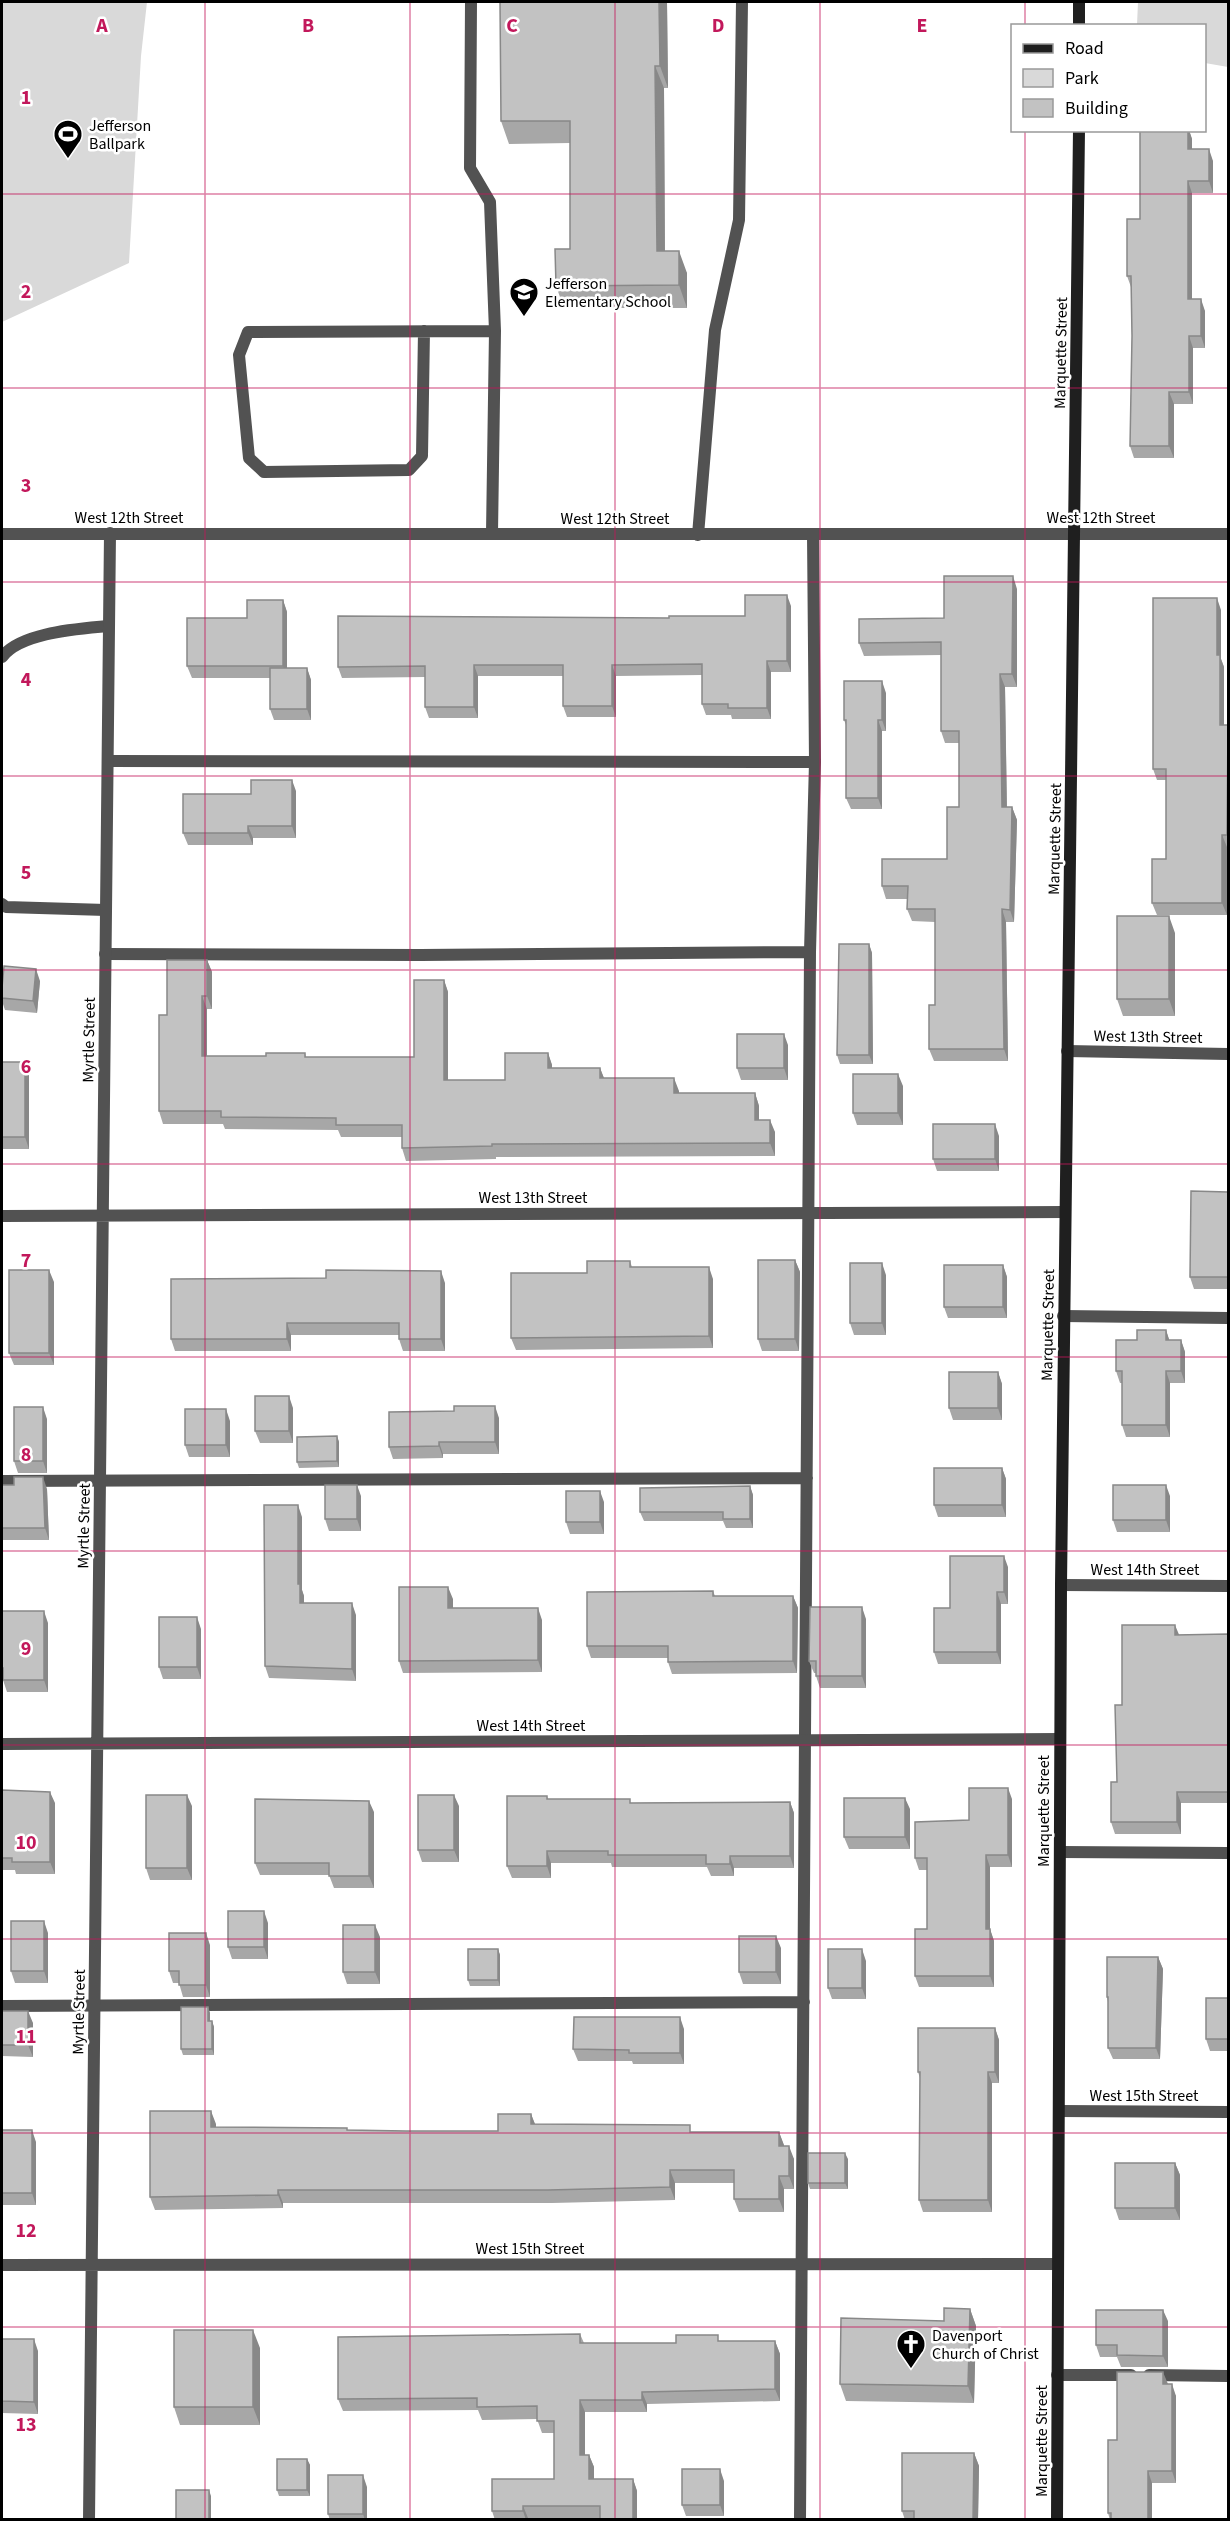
<svg xmlns="http://www.w3.org/2000/svg" width="1230" height="2521" font-family="'Source Sans 3',sans-serif">
<style>
.green{fill:#d9d9d9}
.lines{fill:none;stroke-linecap:round;stroke-linejoin:round}
.lane{stroke:#525252;stroke-width:12}
.street{stroke:#525252;stroke-width:12}
.secondary{stroke:#1f1f1f;stroke-width:12}
.wall{fill:#a7a7a7}
.shaded-wall{fill:#888}
.building{fill:#c2c2c2;stroke:#888;stroke-width:1.5}
.grid{fill:none;stroke:#c2185b;stroke-width:1.5;stroke-opacity:0.55}
.labels{text-anchor:middle;stroke-width:5;stroke-linejoin:round;paint-order:stroke}
.poi-label{font-size:16px;fill:#000;stroke:#fff;text-anchor:start}
.street-label{font-size:16px;fill:#000;stroke:#fff}
.grid-label{font-size:20px;text-anchor:middle;font-weight:bold;fill:#c2185b;stroke:#fff;stroke-width:5;stroke-linejoin:round;paint-order:stroke}
</style>
<rect width="100%" height="100%" fill="#fff"/>
<!-- green -->
<path class="green" d="M2 2H147L141 56 129 263 2 322Z
M1138 2H1228V67L1205 63 1204 26 1137 25Z"/>
<g class="lines">
<!-- lane -->
<path class="lane" d="M471 2 470 168 490 202 495 331 492 533
M424 331 422 456 409 470 264 472 249 458 239 355 248 332 495 331
M698 535 715 330 739 220 742 2
M2 657C21 632 79 629 109 626
M108 761 815 762
M2 904 6 907 106 910
M105 954 421 955 810 952
M1063 1316 1228 1318
M2 1481 807 1478
M1060 1852 1228 1853
M2 2006 804 2002
M1057 2375H1131
M1149 2375 1228 2376
M800 2520 810 952 815 762 813 535"/>
<!-- street -->
<path class="street" d="M2 534H1228
M1067 1051 1228 1054
M2 1216 1065 1212
M1061 1585 1228 1586
M2 1744 1060 1739
M1059 2111 1228 2112
M2 2265 1058 2264
M89 2520 110 533"/>
<!-- secondary -->
<path class="secondary" d="M1079 2V26
M1057 2520 1061 1585 1079 130"/>
</g>
<!-- wall -->
<path class="wall" d="M667 2 668 88H664L665 251 687 273V308H564L556 286 570 249V143L509 144 501 121Z
M1140 130H1189L1192 139V149L1213 161V193H1192V299L1205 311V348H1193V404H1174V458H1134L1130 446 1132 336 1131 287 1127 276 1140 219Z
M1017 589V687H1005L1007 807H1012L1017 820 1014 922H1006L1008 1061H934L929 1049 935 1005V922L912 921 907 909V899H886L882 886 947 859 959 807V743H945L941 731V655L864 656 859 643 944 618Z
M283 600 287 612V668H307L311 680V720H274L270 709V678H192L187 666 247 618Z
M791 606V672H771V719H732L731 715H706L702 704V675L616 676V717H567L563 706V676H478V718H429L425 707V677L342 678 338 667 669 618 745 616Z
M1221 610V659L1224 667V725H1228V847H1227V915H1157L1152 903 1166 859V780H1157L1153 769Z
M886 693V731H882V809H851L846 798V725L844 720Z
M296 791V838H253V845H188L183 833 251 794Z
M1175 933V1016H1123L1117 999Z
M869 944 872 953 873 1064H840L837 1055Z
M207 960 212 972V1009H207V1056H266L305 1053 306 1057H414L444 980 448 992V1080H505L548 1053 552 1065V1068H600L604 1078 679 1091V1093H755L759 1106V1120L775 1132V1156L496 1157V1159L406 1161 402 1148V1137H341L338 1130 225 1129 223 1124H163L159 1111 167 1015Z
M40 981 37 1013 5 1010 2 1001V988Z
M788 1045V1080H741L737 1068Z
M2 1062 29 1074V1149H2Z
M903 1086V1125H857L853 1113Z
M999 1136V1171H937L933 1159Z
M1228 1192V1289H1194L1190 1277Z
M795 1260 800 1272 799 1351H762L758 1339Z
M630 1261 632 1267 713 1279V1348L516 1350 511 1338 587 1273Z
M1003 1265 1007 1277V1318H948L944 1307Z
M886 1275V1335H854L850 1323Z
M54 1282V1365H14L9 1353Z
M445 1283V1351H403L399 1339V1335H291V1351H175L171 1339Z
M1166 1330 1169 1340H1181L1185 1352V1383H1170V1437H1126L1122 1425V1383H1120L1116 1371 1137 1340Z
M998 1372 1002 1384V1420H953L949 1408Z
M293 1408V1443H260L255 1431Z
M499 1418V1454H443V1458L393 1459 389 1447Z
M47 1419V1473H18L14 1461Z
M230 1421V1457H189L185 1445Z
M337 1436 339 1442V1467L299 1468 297 1462Z
M1002 1468 1006 1479V1517H938L934 1505Z
M2 1485 47 1489 49 1540H2Z
M750 1486 753 1495V1528H726L723 1521H644L640 1512Z
M361 1496V1531H329L325 1519Z
M1170 1496V1532H1117L1113 1520Z
M604 1502V1534H570L566 1522Z
M302 1517V1590L304 1596V1603L356 1615V1681L269 1678 265 1666Z
M1008 1567V1604H1001V1664H938L934 1652 950 1608Z
M713 1591 715 1596H793L798 1608 797 1673 672 1674 668 1662V1658H591L587 1646Z
M453 1599V1608L542 1620V1672L403 1673 399 1661Z
M2 1611 48 1623V1692H7L3 1680H2Z
M866 1619V1688H820L816 1676V1673H814L809 1661Z
M201 1629V1679H163L159 1667Z
M1228 1634V1803H1181V1834H1115L1111 1822 1117 1782 1122 1705 1179 1635Z
M2 1790 55 1803V1874H16L15 1870H2Z
M547 1796 548 1799 632 1803 790 1802 794 1813V1868H734V1876H711L707 1867H612L611 1863H551V1878H512L507 1866Z
M1012 1799V1867H990V1929L994 1941V1987H919L915 1976 927 1929V1870H919L915 1858 969 1820Z
M192 1806V1880H150L146 1868Z
M459 1806V1862H422L418 1850Z
M910 1809V1849H849L844 1837Z
M374 1812V1888H334L329 1875H260L255 1863Z
M268 1923V1959H232L228 1947Z
M48 1933V1983H15L11 1971Z
M380 1937V1984H347L343 1972Z
M210 1945V1997H183L179 1983H173L169 1971Z
M781 1948V1984H743L739 1972Z
M498 1949 500 1955V1986H470L468 1980Z
M1158 1957 1163 1969 1160 2059H1113L1108 2048V2002L1107 1997Z
M866 1961V1999H832L828 1988Z
M1228 1998V2051H1210L1206 2039Z
M208 2007 210 2013V2021H212L214 2027V2055H183L181 2049Z
M2 2011 33 2023V2057L2 2056Z
M995 2028 999 2040V2083H992V2212H923L919 2200 920 2078 918 2072Z
M684 2029V2064H633L632 2061H578L573 2049Z
M531 2114 535 2124 692 2132H779L784 2146 794 2159V2189H784V2212H739L734 2199V2183H675V2200L552 2203H283V2208L155 2210 150 2197 216 2124V2127L406 2131H498Z
M2 2130 36 2142V2205H2Z
M848 2159V2189H810L808 2183Z
M1175 2163 1180 2175V2220H1119L1115 2208Z
M970 2309 976 2326 974 2403 846 2401 840 2384 944 2321Z
M1168 2321V2367H1121L1117 2357H1100L1096 2345Z
M580 2334 584 2343H676L720 2341H775L780 2354V2401L647 2404V2412H585V2455H589L594 2467V2479H633L637 2491V2520L600 2518H528V2520H495L492 2511 554 2479V2433H542L537 2419 482 2420 478 2410 343 2411 338 2399Z
M2 2339 38 2351V2414L2 2413Z
M260 2348V2425H180L174 2407Z
M1168 2384 1176 2396V2483H1152V2520H1110L1108 2513 1117 2440Z
M974 2453 979 2466 978 2520H905L902 2511Z
M307 2459 310 2465V2496H279L277 2490Z
M724 2481V2516H686L682 2505Z
M367 2487V2520H330L328 2514Z"/>
<!-- shaded-wall -->
<path class="shaded-wall" d="M659 2H667L668 88 660 66Z
M655 66 664 88 665 273 657 251Z
M1188 130H1189L1192 139V161L1188 149Z
M1209 149 1213 161V193L1209 181Z
M1188 181 1192 193V311L1188 299Z
M679 251 687 273V308L679 285Z
M1201 299 1205 311V348L1201 336Z
M1189 336 1193 348V404L1189 392Z
M1169 392 1174 404V458L1169 446Z
M1013 576 1017 589V687L1012 674Z
M787 595 791 606V672L787 661Z
M1217 598 1221 610V659L1224 667V736L1220 725 1217 655Z
M283 600 287 612V678L283 666Z
M767 661 771 672V719L767 708Z
M474 665 478 676V718L474 707Z
M612 665 616 676V717L612 706Z
M307 668 311 680V720L307 709Z
M1000 674 1005 687 1007 820 1002 807Z
M882 681 886 693V731L882 720Z
M878 720 882 731V809L878 798Z
M1227 769 1228 772V838L1227 835Z
M292 780 296 791V838L292 826Z
M1012 807 1017 820 1014 922 1010 910Z
M248 826 253 838V845L248 833Z
M1222 835 1227 847V915L1222 903Z
M1002 909 1006 922 1008 1061 1004 1049Z
M1169 916 1175 933V1016L1169 999Z
M869 944 872 953 873 1064 869 1055Z
M207 960 212 972V1009L207 996Z
M36 969 40 981 37 1013 33 1001Z
M444 980 448 992V1093L444 1080Z
M202 996 207 1009V1069L202 1056Z
M784 1034 788 1045V1080L784 1068Z
M548 1053 552 1065V1081L548 1068Z
M25 1062 29 1074V1149L25 1137Z
M600 1068 605 1081 600 1078Z
M898 1074 903 1086V1125L898 1113Z
M674 1078 679 1091V1106L674 1093Z
M755 1093 759 1106V1132L755 1120Z
M770 1120 775 1132V1156L770 1143Z
M995 1124 999 1136V1171L995 1159Z
M795 1260 800 1272 799 1351 795 1339Z
M882 1263 886 1275V1335L882 1323Z
M1003 1265 1007 1277V1318L1003 1307Z
M709 1267 713 1279V1348L709 1336Z
M49 1270 54 1282V1365L49 1353Z
M441 1271 445 1283V1351L441 1339Z
M287 1323 291 1335V1351L287 1339Z
M1166 1330 1170 1342 1166 1340Z
M1181 1340 1185 1352V1383L1181 1371Z
M1166 1371 1170 1383V1437L1166 1425Z
M998 1372 1002 1384V1420L998 1408Z
M289 1396 293 1408V1443L289 1431Z
M495 1406 499 1418V1454L495 1442Z
M43 1407 47 1419V1473L43 1461Z
M226 1409 230 1421V1457L226 1445Z
M337 1436 339 1442V1467L337 1461Z
M439 1442 443 1454V1458L439 1446Z
M1002 1468 1006 1479V1517L1002 1505Z
M43 1477 47 1489 49 1540 45 1528Z
M357 1485 361 1496V1531L357 1519Z
M1166 1485 1170 1496V1532L1166 1520Z
M750 1486 753 1495V1528L750 1519Z
M600 1491 604 1502V1534L600 1522Z
M298 1505 302 1517V1590L304 1596V1615L300 1603 298 1584Z
M1004 1556 1008 1567V1604L1004 1592Z
M448 1587 453 1599V1620L448 1608Z
M997 1592 1001 1604V1664L997 1652Z
M793 1596 798 1608 797 1673 793 1661Z
M352 1603 356 1615V1681L352 1669Z
M862 1607 866 1619V1688L862 1676Z
M538 1608 542 1620V1672L538 1660Z
M44 1611 48 1623V1692L44 1680Z
M197 1617 201 1629V1679L197 1667Z
M1175 1625 1180 1637 1175 1635Z
M1008 1788 1012 1799V1867L1008 1855Z
M50 1792 55 1803V1874L50 1862Z
M1177 1792 1181 1803V1834L1177 1822Z
M187 1795 192 1806V1880L187 1868Z
M454 1795 459 1806V1862L454 1850Z
M905 1798 910 1809V1849L905 1837Z
M369 1801 374 1812V1888L369 1876Z
M790 1802 794 1813V1868L790 1856Z
M547 1851 551 1863V1878L547 1866Z
M986 1855 990 1867V1929L994 1941V1987L990 1976 986 1929Z
M730 1856 734 1868V1876L730 1864Z
M264 1911 268 1923V1959L264 1947Z
M44 1921 48 1933V1983L44 1971Z
M375 1925 380 1937V1984L375 1972Z
M206 1933 210 1945V1997L206 1985Z
M776 1936 781 1948V1984L776 1972Z
M498 1949 500 1955V1986L498 1980Z
M862 1949 866 1961V1999L862 1988Z
M1158 1957 1163 1969 1160 2059 1156 2048Z
M208 2007 210 2013V2027L208 2021Z
M28 2011 33 2023V2057L28 2045Z
M680 2017 684 2029V2064L680 2053Z
M212 2021 214 2027V2055L212 2049Z
M995 2028 999 2040V2083L995 2072Z
M988 2072 992 2083V2212L988 2200Z
M211 2111 216 2124V2140L211 2127Z
M531 2114 536 2127 531 2124Z
M32 2130 36 2142V2205L32 2193Z
M779 2132 784 2145V2159L779 2146Z
M789 2146 794 2159V2189L789 2176Z
M845 2153 848 2159V2189L845 2183Z
M1175 2163 1180 2175V2220L1175 2208Z
M670 2170 675 2183V2200L670 2187Z
M779 2176 784 2189V2212L779 2199Z
M278 2190 283 2203V2208L278 2195Z
M970 2309 976 2326 974 2403 968 2386Z
M1163 2310 1168 2321V2367L1163 2356Z
M253 2330 260 2348V2425L253 2407Z
M34 2339 38 2351V2414L34 2402Z
M775 2341 780 2354V2401L775 2389Z
M1163 2372 1168 2384H1163Z
M1172 2384 1176 2396V2483L1172 2471Z
M642 2392 647 2404V2412L642 2400Z
M580 2400 585 2412V2467L580 2455Z
M974 2453 979 2466 978 2520H973Z
M589 2455 594 2467V2491L589 2479Z
M307 2459 310 2465V2496L307 2490Z
M720 2469 724 2481V2516L720 2505Z
M1148 2471 1152 2483V2520H1148Z
M363 2475 367 2487V2520H365L363 2514Z
M633 2479 637 2491V2520H633Z
M209 2490 211 2496V2520H209Z
M523 2506 528 2518V2520H526L523 2511Z"/>
<!-- building -->
<path class="building" d="M500 2H659L660 66H655L657 251H679V285L556 286 555 249H570V121H501Z
M1140 130H1188V149H1209V181H1188V299H1201V336H1189V392H1169V446H1130L1132 336 1131 276H1127V219H1140Z
M944 576H1013L1012 674H1000L1002 807H1012L1010 910 1002 909 1004 1049H929V1005H935V909H907L908 886H882V859H947V807H959V731H941V642L859 643V619L944 618Z
M745 595H787V661H767V708H728V704H702V664L612 665V706H563V665H474V707H425V666L338 667V616L669 618V616H745Z
M1153 598H1217V655H1220V725H1228L1227 835H1222V903H1152V859H1166V769H1153Z
M247 600H283V666H187V618H247Z
M270 668H307V709H270Z
M844 681H882V720H878V798H846V720H844Z
M251 780H292V826H248V833H183V794H251Z
M1117 916H1169V999H1117Z
M839 944H869V1055H837Z
M167 960H207V996H202V1056H266V1053H305V1057H414V980H444V1080H505V1053H548V1068H600V1078H674V1093H755V1120H770V1143L492 1144V1146L402 1148V1125H336V1118L221 1117V1111H159V1015H167Z
M4 966 36 969 33 1001 2 998V988Z
M737 1034H784V1068H737Z
M2 1062H25V1137H2Z
M853 1074H898V1113H853Z
M933 1124H995V1159H933Z
M1191 1191 1228 1192V1277H1190Z
M758 1260H795V1339H758Z
M587 1261H630V1267H709V1336L511 1338V1273H587Z
M850 1263H882V1323H850Z
M944 1265H1003V1307H944Z
M9 1270H49V1353H9Z
M326 1270 441 1271V1339H399V1323H287V1339H171V1279L326 1278Z
M1137 1330H1166V1340H1181V1371H1166V1425H1122V1371H1116V1340H1137Z
M949 1372H998V1408H949Z
M255 1396H289V1431H255Z
M454 1406H495V1442H439V1446L389 1447V1412L454 1411Z
M14 1407H43V1461H14Z
M185 1409H226V1445H185Z
M337 1436V1461L297 1462V1437Z
M934 1468H1002V1505H934Z
M14 1477H43L45 1528H2V1485H14Z
M325 1485H357V1519H325Z
M1113 1485H1166V1520H1113Z
M750 1486V1519H723V1512H640V1488Z
M566 1491H600V1522H566Z
M264 1505H298V1584H300V1603H352V1669L265 1666Z
M950 1556H1004V1592H997V1652H934V1608H950Z
M399 1587H448V1608H538V1660L399 1661Z
M713 1591V1596H793V1661L668 1662V1646H587V1592Z
M810 1607H862V1676H816V1661H809Z
M2 1611H44V1680H3V1668H2Z
M159 1617H197V1667H159Z
M1122 1625H1175V1635L1228 1634V1792H1177V1822H1111V1782H1117L1115 1705H1122Z
M969 1788H1008V1855H986V1929H990V1976H915V1929H927V1858H915V1822L969 1820Z
M2 1790 50 1792V1862H12V1858H2Z
M146 1795H187V1868H146Z
M418 1795H454V1850H418Z
M507 1796H547V1799H630V1803L790 1802V1856H730V1864H706V1855H608V1851H547V1866H507Z
M844 1798H905V1837H844Z
M255 1799 369 1801V1876H329V1863H255Z
M228 1911H264V1947H228Z
M11 1921H44V1971H11Z
M343 1925H375V1972H343Z
M169 1933H206V1985H179V1971H169Z
M739 1936H776V1972H739Z
M468 1949H498V1980H468Z
M828 1949H862V1988H828Z
M1107 1957H1158L1156 2048H1108V1997H1107Z
M1206 1998H1228V2039H1206Z
M181 2007H208V2021H212V2049H181Z
M2 2011H28V2045H2Z
M574 2017H680V2053H629V2050L573 2049Z
M918 2028H995V2072H988V2200H919L920 2072H918Z
M150 2111H211V2127L347 2128V2130L406 2131H498V2114H531V2124L690 2125V2132H779V2146H789V2176H779V2199H734V2170H670V2187L548 2190H278V2195L150 2197Z
M2 2130H32V2193H2Z
M808 2153H845V2183H808Z
M1115 2163H1175V2208H1115Z
M944 2308 970 2309 968 2386 840 2384 841 2318 944 2321Z
M1096 2310H1163V2356L1117 2355V2345H1096Z
M174 2330H253V2407H174Z
M580 2334V2343H676V2335H718V2341H775V2389L642 2392V2400H580V2455H589V2479H633V2520H600V2506H523V2511H492V2479H554V2421H537V2406L477 2407V2398L338 2399V2337Z
M2 2339H34V2402L2 2401Z
M1117 2372H1163V2384H1172V2471H1148V2520H1111V2513H1108V2440H1117Z
M902 2453H974L973 2520H914V2511H902Z
M277 2459H307V2490H277Z
M682 2469H720V2505H682Z
M328 2475H363V2514H328Z
M176 2490H209V2520H176Z"/>
<!-- grid -->
<path class="grid" d="M205 2V2520M410 2V2520M615 2V2520M820 2V2520M1025 2V26M1025 130V2520M2 194H1228M2 388H1228M2 582H1228M2 776H1228M2 970H1228M2 1164H1228M2 1357H1228M2 1551H1228M2 1745H1228M2 1939H1228M2 2133H1228M2 2327H1228"/>
<!-- icons -->
<defs>
<g id="stadium-pin" transform="scale(1.5)"><path d="M0 17L-7.5 6A9.5 9.5 0 1 1 7.5 6Z" fill="#000" stroke="#fff"/><path d="M0-5a6.5 5 0 1 0 0 10a6.5 5 0 1 0 0-10ZM-3.5-1.8h7v3.6h-7Z" fill="#fff"/></g>
<g id="school-pin" transform="scale(1.5)"><path d="M0 17L-7.5 6A9.5 9.5 0 1 1 7.5 6Z" fill="#000" stroke="#fff"/><path d="M0-5L7-2L0 1L-7-2ZM-4 1L0 2.5L4 1V4Q0 6-4 4Z" fill="#fff"/></g>
<g id="church-pin" transform="scale(1.5)"><path d="M0 17L-7.5 6A9.5 9.5 0 1 1 7.5 6Z" fill="#000" stroke="#fff"/><path d="M-1.2-6h2.4v3.5h3.3v2.4h-3.3V6h-2.4V-.1h-3.3v-2.4h3.3Z" fill="#fff"/></g>
</defs>
<g fill-rule="evenodd">
<use href="#stadium-pin" x="68" y="134"/>
<use href="#school-pin" x="524" y="292"/>
<use href="#church-pin" x="911" y="2344"/>
</g>
<g class="labels">
<!-- poi labels -->
<g class="poi-label">
<text x="89" y="131">Jefferson<tspan x="89" dy="18">Ballpark</tspan></text>
<text x="545" y="289">Jefferson<tspan x="545" dy="18">Elementary School</tspan></text>
<text x="932" y="2341">Davenport<tspan x="932" dy="18">Church of Christ</tspan></text>
</g>
<!-- street labels -->
<g class="street-label">
<text transform="translate(1060 353) rotate(-89)" y="6">Marquette Street</text>
<text x="129" y="523">West 12th Street</text>
<text x="1101" y="523">West 12th Street</text>
<text x="615" y="524">West 12th Street</text>
<text transform="translate(1054 839) rotate(-89)" y="6">Marquette Street</text>
<text transform="translate(1148 1036) rotate(1)" y="6">West 13th Street</text>
<text transform="translate(88 1040) rotate(-89)" y="6">Myrtle Street</text>
<text x="533" y="1203">West 13th Street</text>
<text transform="translate(1047 1325) rotate(-89)" y="6">Marquette Street</text>
<text transform="translate(83 1526) rotate(-89)" y="6">Myrtle Street</text>
<text x="1145" y="1575">West 14th Street</text>
<text x="531" y="1731">West 14th Street</text>
<text transform="translate(1043 1811) rotate(-90)" y="6">Marquette Street</text>
<text transform="translate(78 2012) rotate(-89)" y="6">Myrtle Street</text>
<text x="1144" y="2101">West 15th Street</text>
<text x="530" y="2254">West 15th Street</text>
<text transform="translate(1041 2441) rotate(-90)" y="6">Marquette Street</text>
</g>
</g>
<g class="grid-label">
<text x="102" y="32">A</text>
<text x="308" y="32">B</text>
<text x="512" y="32">C</text>
<text x="718" y="32">D</text>
<text x="922" y="32">E</text>
<text x="26" y="104">1</text>
<text x="26" y="298">2</text>
<text x="26" y="492">3</text>
<text x="26" y="686">4</text>
<text x="26" y="879">5</text>
<text x="26" y="1073">6</text>
<text x="26" y="1267">7</text>
<text x="26" y="1461">8</text>
<text x="26" y="1655">9</text>
<text x="26" y="1849">10</text>
<text x="26" y="2043">11</text>
<text x="26" y="2237">12</text>
<text x="26" y="2431">13</text>
</g>
<!-- border -->
<rect width="1230" height="2521" fill="none" stroke="#000000" stroke-width="6"/>
<!-- legend -->
<rect x="1011" y="24" width="195" height="108" fill="#ffffff" stroke="#999999" stroke-width="1.5"/>
<rect x="1023" y="44" width="30" height="9" fill="#1f1f1f" stroke="#999999" stroke-width="1.5"/>
<text x="1065" y="54" font-size="18" fill="#000000">Road</text>
<rect x="1023" y="69" width="30" height="18" fill="#d9d9d9" stroke="#999999" stroke-width="1.5"/>
<text x="1065" y="84" font-size="18" fill="#000000">Park</text>
<rect x="1023" y="99" width="30" height="18" fill="#c2c2c2" stroke="#999999" stroke-width="1.5"/>
<text x="1065" y="114" font-size="18" fill="#000000">Building</text>
</svg>
